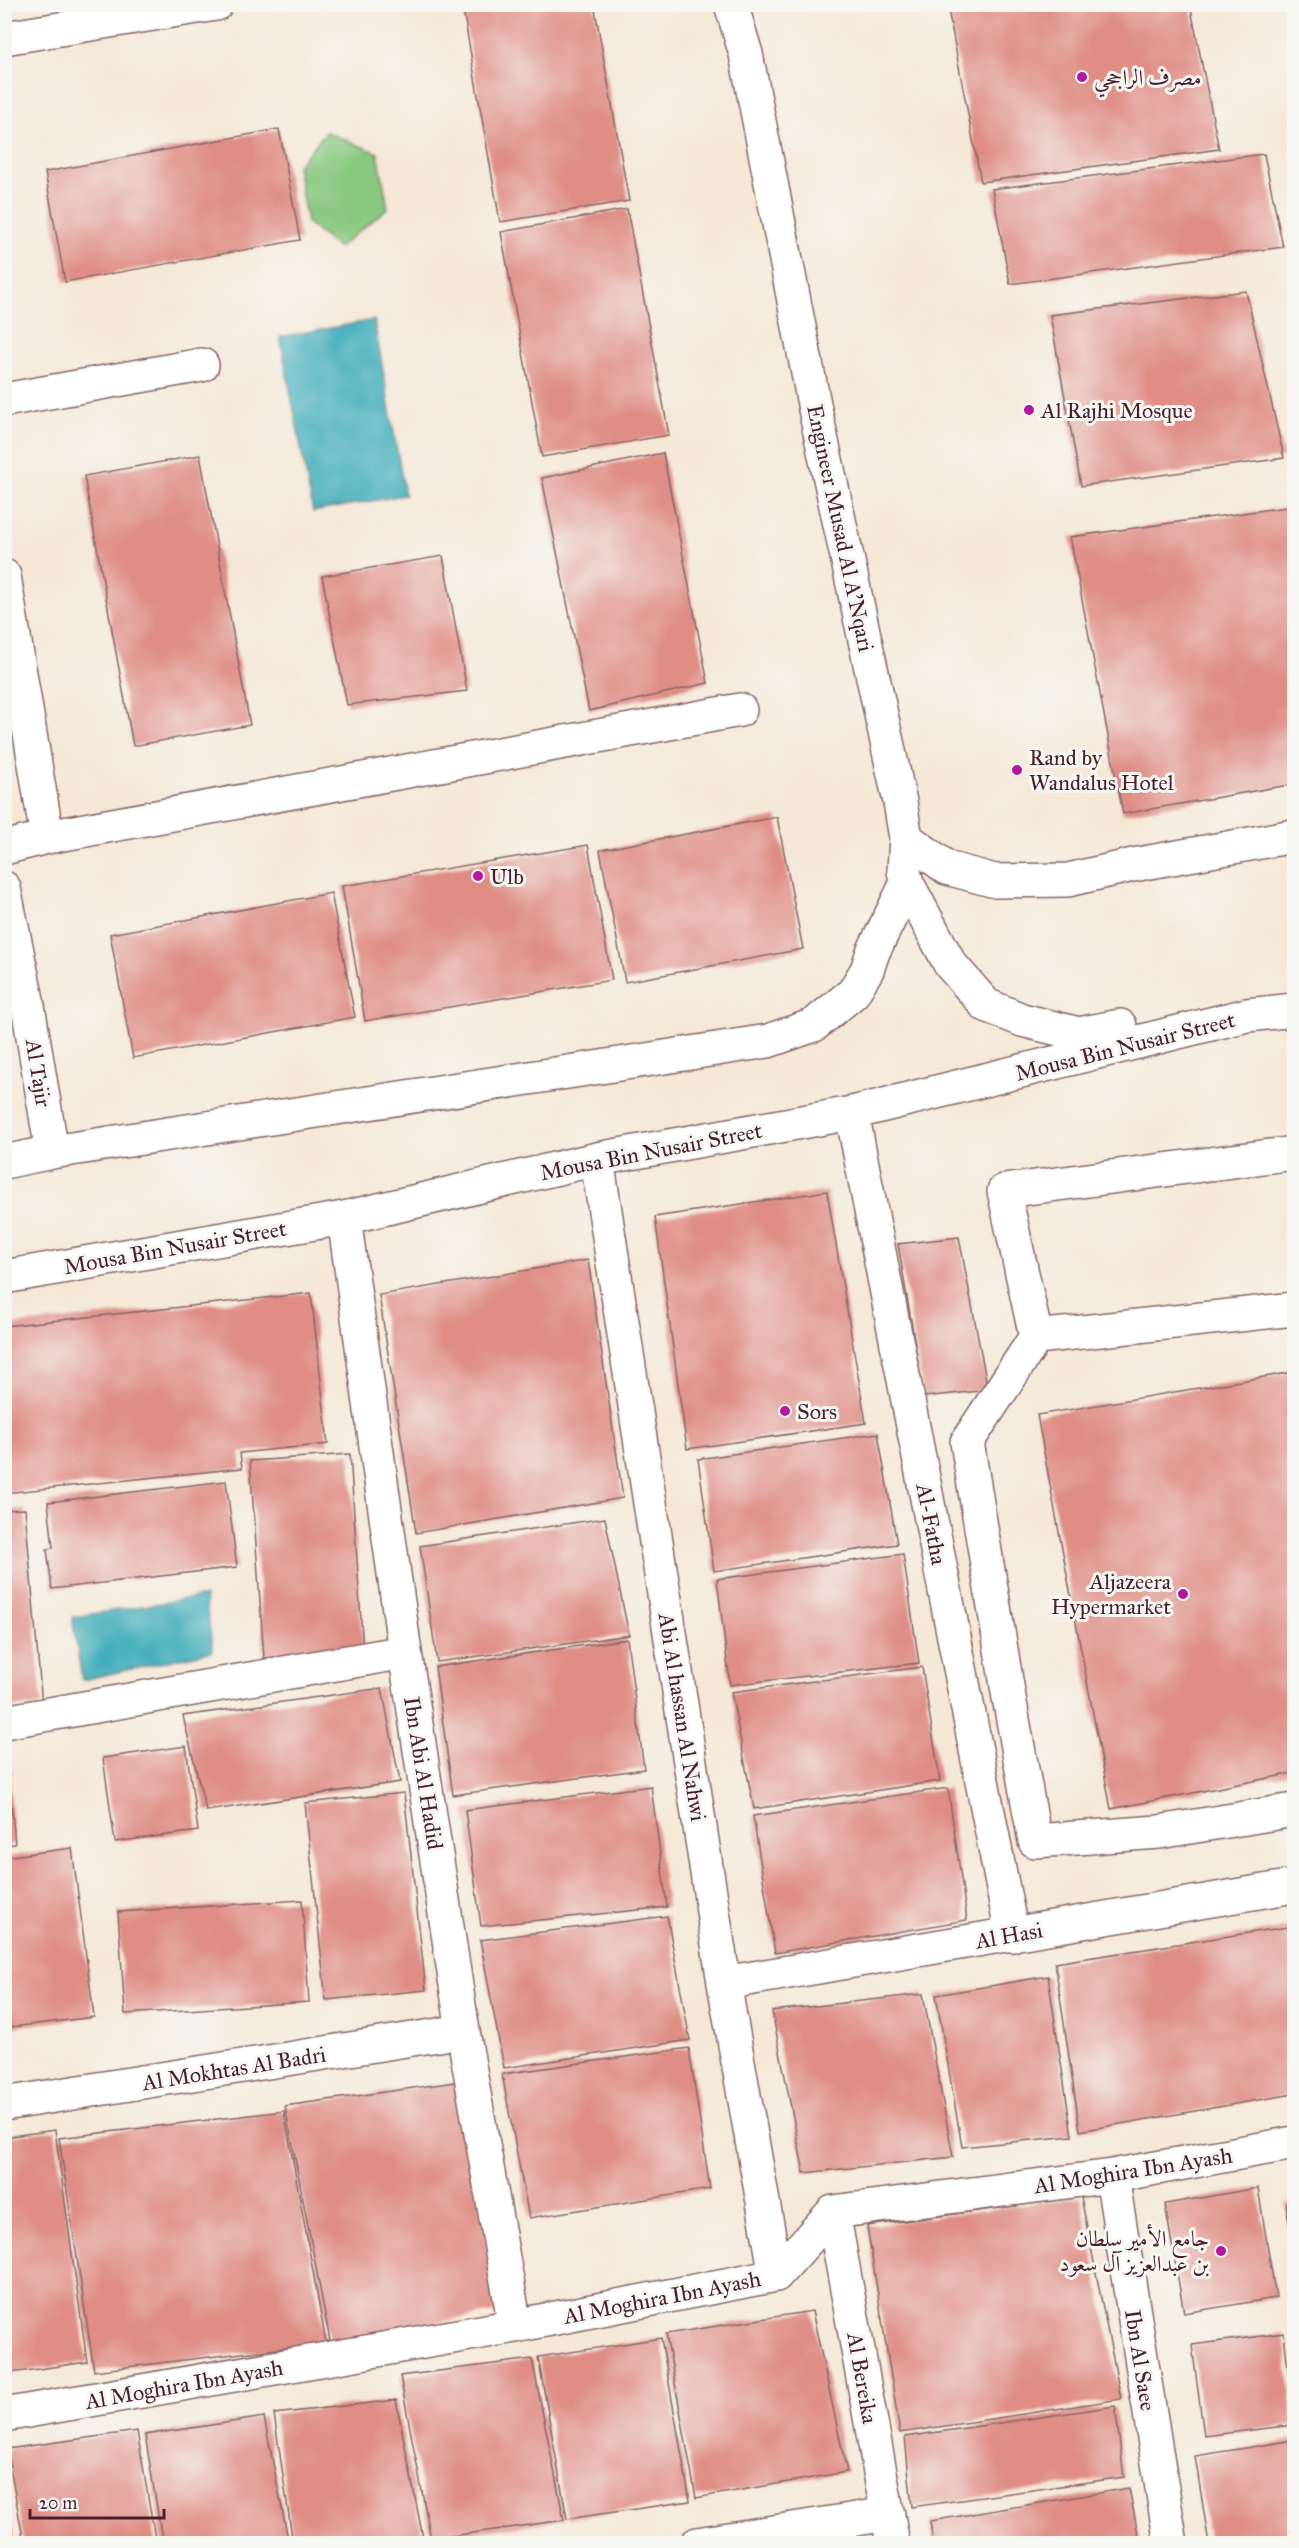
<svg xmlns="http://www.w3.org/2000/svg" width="1299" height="2548" font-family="'IM FELL Great Primer',Amiri,serif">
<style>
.green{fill:#88c87f;stroke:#697455;stroke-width:1.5}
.water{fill:#3dacb9;stroke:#446672;stroke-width:1.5}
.building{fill:#df8d85}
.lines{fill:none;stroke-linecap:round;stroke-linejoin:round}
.minor-casing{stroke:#866567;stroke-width:36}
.minor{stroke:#fff;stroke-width:33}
.poi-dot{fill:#b5179e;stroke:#f6f6f2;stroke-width:2}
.labels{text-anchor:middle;stroke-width:6;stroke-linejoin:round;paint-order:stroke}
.poi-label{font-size:22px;fill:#4a1f2b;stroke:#f6f6f2;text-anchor:start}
.street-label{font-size:22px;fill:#4a1f2b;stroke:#f6f6f2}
</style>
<rect width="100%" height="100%" fill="#f6f6f2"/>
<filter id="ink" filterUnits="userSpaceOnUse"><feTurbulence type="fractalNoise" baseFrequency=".0167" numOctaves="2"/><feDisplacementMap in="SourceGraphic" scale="12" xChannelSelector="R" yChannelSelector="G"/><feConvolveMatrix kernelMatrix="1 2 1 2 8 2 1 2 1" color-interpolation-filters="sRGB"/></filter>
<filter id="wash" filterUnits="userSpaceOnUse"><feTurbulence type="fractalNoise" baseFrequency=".008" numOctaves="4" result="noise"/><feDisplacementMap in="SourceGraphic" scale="24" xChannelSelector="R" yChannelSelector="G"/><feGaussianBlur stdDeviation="1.35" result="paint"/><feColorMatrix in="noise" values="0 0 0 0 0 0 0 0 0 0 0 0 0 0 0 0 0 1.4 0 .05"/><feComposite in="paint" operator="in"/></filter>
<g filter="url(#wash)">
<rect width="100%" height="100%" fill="#f5e8d7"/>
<!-- green -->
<path class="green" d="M326 132 378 153 388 208 338 248 307 223 297 166Z"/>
<!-- water -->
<path class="water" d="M374 320 405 495 313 512 280 337Z
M205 1596 213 1651 82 1680 72 1617Z"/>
<g id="blocks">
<!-- building -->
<path class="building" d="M462 4H594L629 201 500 222Z
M947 4H1190L1219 149 981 182Z
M279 129 300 240 65 282 45 172Z
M1264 154 1283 247 1010 284 992 189Z
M627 209 669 435 542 457 501 232Z
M1246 291 1284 458 1081 486 1050 315Z
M663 453 708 683 589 711 542 478Z
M200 455 250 725 133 746 84 476Z
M1294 506V784L1123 814 1070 537Z
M443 556 467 691 347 705 322 576Z
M777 817 803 949 625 982 600 850Z
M588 845 612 980 365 1021 342 886Z
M331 893 355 1017 133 1058 110 934Z
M827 1191 866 1423 687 1449 655 1217Z
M959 1237 988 1390 924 1397 898 1244Z
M588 1260 623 1498 416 1533 379 1295Z
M311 1293 328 1444 240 1453 242 1468 4 1493V1326Z
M1294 1372V1773L1111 1809 1037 1415Z
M878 1433 897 1544 714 1571 698 1459Z
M350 1454 363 1651 264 1658 250 1461Z
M226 1481 237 1567 52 1589 47 1549 53 1548 48 1502Z
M25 1509 42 1705 4 1708V1510Z
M605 1518 629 1635 437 1662 420 1546Z
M903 1554 919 1663 730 1685 717 1579Z
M627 1639 644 1769 453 1795 435 1667Z
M922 1667 940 1781 754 1809 731 1692Z
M382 1688 400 1782 206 1811 183 1716Z
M186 1746 198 1831 115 1842 103 1758Z
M4 1756H7L15 1844 4 1845Z
M651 1786 667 1907 481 1926 465 1810Z
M948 1788 967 1920 775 1953 753 1816Z
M404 1793 426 1990 326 2000 305 1803Z
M72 1848 94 2017 4 2028V1857Z
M302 1900 309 2002 125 2014 118 1912Z
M667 1916 690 2040 504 2068 480 1940Z
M1294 1926V2094L1080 2131 1055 1963Z
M1048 1976 1072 2136 962 2147 936 1995Z
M923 1994 953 2157 804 2173 772 2011Z
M689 2048 710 2189 529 2218 502 2074Z
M455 2082 501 2312 330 2341 285 2106Z
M284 2111 326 2343 94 2371 59 2138Z
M55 2130 87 2362 4 2374V2137Z
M1258 2188 1276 2298 1184 2313 1165 2204Z
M1081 2197 1121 2399 900 2433 867 2226Z
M1294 2202V2247H1293L1286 2204Z
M812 2311 847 2472 696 2498 666 2334Z
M1284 2333 1294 2425 1204 2436 1192 2345Z
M661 2338 690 2501 567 2519 538 2357Z
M532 2359 564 2520 431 2539 400 2376Z
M396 2400 423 2538 385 2544H293L274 2414Z
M1115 2406 1124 2477 912 2507 905 2437Z
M264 2417 289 2544H163L145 2435Z
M137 2431 156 2544H24L7 2449Z
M1294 2440V2544H1209L1195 2456Z
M1129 2488 1140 2544H933L930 2521Z
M4 2498H6L15 2544H4Z"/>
</g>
</g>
<g filter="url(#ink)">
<use href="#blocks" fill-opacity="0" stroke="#866567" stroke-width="1.5"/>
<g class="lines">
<!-- minor casing -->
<g class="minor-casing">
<path id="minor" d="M4 38 216 4
M4 400 202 365
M4 576 47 837
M906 838 947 868 995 881 1068 880 1133 865 1294 836
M4 848 47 837 740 710
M907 883 950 964 986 1005 1022 1020 1079 1034 1120 1026
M4 888 27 1000 52 1152
M852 1113 1012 1935
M1294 1153 1004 1191 1036 1337 967 1442 1008 1692 1035 1841 1159 1832 1294 1810
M597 1159 724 1983 776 2275
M4 1162 52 1152 768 1041 814 1025 853 993 867 970 873 952 907 883 904 871 906 838 900 802 815 409 746 54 731 4
M344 1218 405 1652 463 2031 515 2326
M4 1277 344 1218 597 1159 852 1113 1247 1015 1294 1010
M1036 1337 1294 1309
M4 1722 405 1652
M724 1983 1294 1886
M4 2104 463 2031
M1112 2176 1171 2544
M833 2212 893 2544
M4 2415 515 2326 776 2275 833 2212 1112 2176 1294 2143
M697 2544 888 2514"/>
</g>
<!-- minor -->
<use href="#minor" class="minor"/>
</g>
</g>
<!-- markers -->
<g class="poi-dot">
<circle cx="1082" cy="77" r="6"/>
<circle cx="1029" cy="410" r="6"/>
<circle cx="1017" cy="770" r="6"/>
<circle cx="478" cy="876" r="6"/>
<circle cx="785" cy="1411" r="6"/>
<circle cx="1183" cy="1594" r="6"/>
<circle cx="1221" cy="2251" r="6"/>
</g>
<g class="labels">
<!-- poi labels -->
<g class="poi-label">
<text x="1094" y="85">مصرف الراجحي</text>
<text x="1041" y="418">Al Rajhi Mosque</text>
<text x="1029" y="765">Rand by<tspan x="1029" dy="25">Wandalus Hotel</tspan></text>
<text x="490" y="884">Ulb</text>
<text x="797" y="1419">Sors</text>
<text x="1171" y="1589" text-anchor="end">Aljazeera<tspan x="1171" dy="25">Hypermarket</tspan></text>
<text x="1209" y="2246" text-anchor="end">جامع الأمير سلطان<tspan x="1209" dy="25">بن عبدالعزيز آل سعود</tspan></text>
</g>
<!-- street labels -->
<g class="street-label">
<text transform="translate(841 528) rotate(78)" y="8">Engineer Musad Al A'Nqari</text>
<text transform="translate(1125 1046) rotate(-14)" y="8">Mousa Bin Nusair Street</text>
<text transform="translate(39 1073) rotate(81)" y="8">Al Tajir</text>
<text transform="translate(651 1151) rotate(-11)" y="8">Mousa Bin Nusair Street</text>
<text transform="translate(175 1247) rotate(-10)" y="8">Mousa Bin Nusair Street</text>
<text transform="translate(932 1524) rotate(79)" y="8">Al-Fatha</text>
<text transform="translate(683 1717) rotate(81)" y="8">Abi Al hassan Al Nahwi</text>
<text transform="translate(424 1773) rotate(81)" y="8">Ibn Abi Al Hadid</text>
<text transform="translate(1009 1935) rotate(-10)" y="8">Al Hasi</text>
<text transform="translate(234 2068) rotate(-9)" y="8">Al Mokhtas Al Badri</text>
<text transform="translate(1133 2170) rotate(-9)" y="8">Al Moghira Ibn Ayash</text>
<text transform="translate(662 2297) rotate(-11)" y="8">Al Moghira Ibn Ayash</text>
<text transform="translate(1141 2360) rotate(81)" y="8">Ibn Al Saee</text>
<text transform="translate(863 2378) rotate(80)" y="8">Al Bereika</text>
<text transform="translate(184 2384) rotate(-10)" y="8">Al Moghira Ibn Ayash</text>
</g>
</g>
<!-- margin -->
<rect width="1299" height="2548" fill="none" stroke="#f6f6f2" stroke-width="24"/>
<!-- scale -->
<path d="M30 2509v9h134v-9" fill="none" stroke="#4a1f2b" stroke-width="3"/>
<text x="39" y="2509" font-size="18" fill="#4a1f2b" stroke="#f6f6f2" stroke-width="4.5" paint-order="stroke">20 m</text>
</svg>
